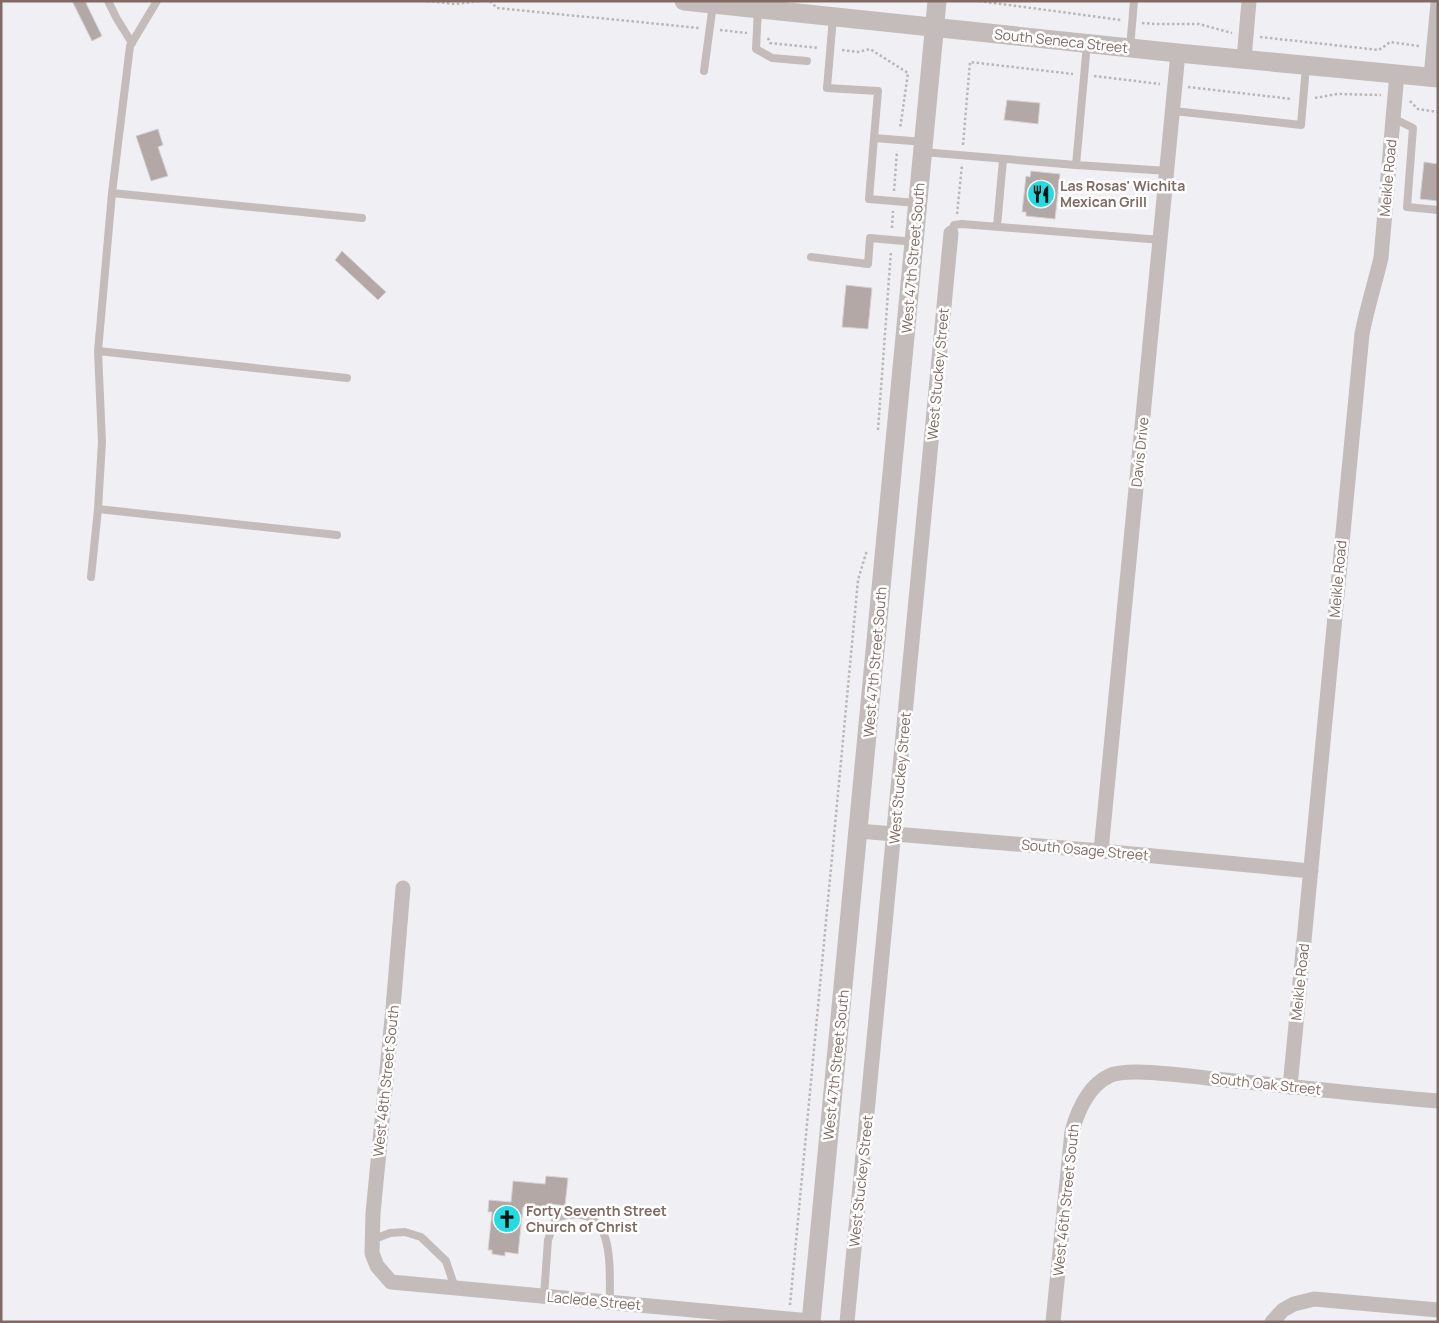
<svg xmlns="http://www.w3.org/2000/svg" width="1439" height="1323" font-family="Manrope,sans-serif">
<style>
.building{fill:#b3a8a6;stroke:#d3d3d5}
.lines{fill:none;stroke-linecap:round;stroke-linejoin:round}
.path{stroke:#bbb6b5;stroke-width:2.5;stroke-dasharray:2.5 2.5;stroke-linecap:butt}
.service{stroke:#c3bcba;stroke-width:8}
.minor{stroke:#c3bcba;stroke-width:15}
.tertiary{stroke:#c3bcba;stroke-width:19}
.labels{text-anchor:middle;stroke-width:5;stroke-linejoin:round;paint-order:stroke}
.street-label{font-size:14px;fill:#816a63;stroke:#fff}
.poi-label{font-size:14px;font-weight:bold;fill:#816a63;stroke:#fff;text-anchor:start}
</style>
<rect width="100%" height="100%" fill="#f0f0f4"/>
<!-- building -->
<path class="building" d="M72 1H85L102 36 92 41Z
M1007 100 1040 103 1038 124 1004 120Z
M158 129 163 145 158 147 168 176 151 181 136 136Z
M1424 162 1438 164V201L1420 199Z
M1031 171 1060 174 1055 219 1026 216V212H1022L1026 176 1030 177Z
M342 251 386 292 378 300 335 260Z
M846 285 872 288 868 329 842 327Z
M546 1176 568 1178 565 1206 551 1204V1208L523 1207 518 1254 505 1252V1256L492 1254V1250H488L492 1212H488L489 1200 511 1202 513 1181 545 1184Z"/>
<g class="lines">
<!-- path -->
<path class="path" d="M427 1 455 4 481 1
M490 1 497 8 699 28
M979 1 1121 20
M1142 23 1156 24H1199L1232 33
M720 30 747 33
M1260 37 1379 50 1390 42 1419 46
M768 38 770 43 819 48
M842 50 858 52 870 49 908 73 900 129
M1094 76 1160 84
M1188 87 1292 99
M1315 98 1337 94 1381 95
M1410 101 1418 109 1438 112
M963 145 970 62 1073 74
M894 191 897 151
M957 214 962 165
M892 228 893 211
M878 430 891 251
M790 1305 858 580 867 550"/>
<!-- service -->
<path class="service" d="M108 1 117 19 132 43
M758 9 756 49 772 58 807 61
M833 17 827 88 878 91 874 138
M1130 48 1134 1
M704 71 713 4
M1174 111 1301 125 1306 66
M1393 118 1413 128 1407 207 1438 210
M923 152 1076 165 1087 44
M1076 165 1168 171
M112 193 362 218
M916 203 869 199 874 138 924 142
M997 226 1003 160
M951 233 954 225 962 224 1161 240
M811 257 868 264 870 238 915 242
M98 351 347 378
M98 509 337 535
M91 577 98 509 102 442 98 351 112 193 130 46 157 1
M372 1240 390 1233 405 1232 421 1237 446 1261 455 1288
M544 1296 548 1240 556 1218C617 1199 609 1264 610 1303"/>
<!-- minor -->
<path class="minor" d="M1244 59 1249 1
M1431 77 1438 3
M858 831 1101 851 1311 871
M1101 851 1178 53
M403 888 393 1008 373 1213 372 1253 377 1266 391 1282 811 1321
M1290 1087 1362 334C1367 308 1375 283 1381 258L1397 73
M847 1322 951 233
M1053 1322 1072 1131C1078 1110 1088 1086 1109 1076 1129 1066 1201 1078 1226 1080 1297 1087 1367 1095 1438 1101
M1272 1322 1283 1310 1294 1304 1314 1299 1438 1310"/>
<!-- tertiary -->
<path class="tertiary" d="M684 1 1178 53 1438 78
M811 1322 937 1"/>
</g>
<!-- icons -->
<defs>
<g id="restaurant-disc" transform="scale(1.4375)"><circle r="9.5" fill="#22dce1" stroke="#fff"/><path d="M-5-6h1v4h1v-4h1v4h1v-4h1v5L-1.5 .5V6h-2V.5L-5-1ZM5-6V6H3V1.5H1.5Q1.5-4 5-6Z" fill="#111"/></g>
<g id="church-disc" transform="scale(1.4375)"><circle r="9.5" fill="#22dce1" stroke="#fff"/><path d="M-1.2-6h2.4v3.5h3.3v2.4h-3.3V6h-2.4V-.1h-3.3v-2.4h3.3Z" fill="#111"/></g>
</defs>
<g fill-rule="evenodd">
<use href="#restaurant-disc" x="1041" y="194"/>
<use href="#church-disc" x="507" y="1219"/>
</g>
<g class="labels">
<!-- street labels -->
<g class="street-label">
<text transform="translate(1061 41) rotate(6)" y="5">South Seneca Street</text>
<text transform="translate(1388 178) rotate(-85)" y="5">Meikle Road</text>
<text transform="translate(913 258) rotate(-85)" y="5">West 47th Street South</text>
<text transform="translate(938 374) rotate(-85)" y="5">West Stuckey Street</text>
<text transform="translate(1140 452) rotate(-84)" y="5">Davis Drive</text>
<text transform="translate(1338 579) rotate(-85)" y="5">Meikle Road</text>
<text transform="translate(875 662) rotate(-85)" y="5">West 47th Street South</text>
<text transform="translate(900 778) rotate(-85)" y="5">West Stuckey Street</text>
<text transform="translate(1085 850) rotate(5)" y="5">South Osage Street</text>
<text transform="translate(1300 982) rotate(-84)" y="5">Meikle Road</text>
<text transform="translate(836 1065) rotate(-84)" y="5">West 47th Street South</text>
<text transform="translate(386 1081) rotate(-84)" y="5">West 48th Street South</text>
<text transform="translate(1266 1084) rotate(6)" y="5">South Oak Street</text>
<text transform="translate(861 1181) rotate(-84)" y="5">West Stuckey Street</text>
<text transform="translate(1066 1200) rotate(-84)" y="5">West 46th Street South</text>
<text transform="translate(594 1301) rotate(5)" y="5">Laclede Street</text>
</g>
<!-- poi labels -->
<g class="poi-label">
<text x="1060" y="191">Las Rosas' Wichita<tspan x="1060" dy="16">Mexican Grill</tspan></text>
<text x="526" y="1216">Forty Seventh Street<tspan x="526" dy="16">Church of Christ</tspan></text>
</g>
</g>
<!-- border -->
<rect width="1439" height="1323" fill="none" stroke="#816a63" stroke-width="5"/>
</svg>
